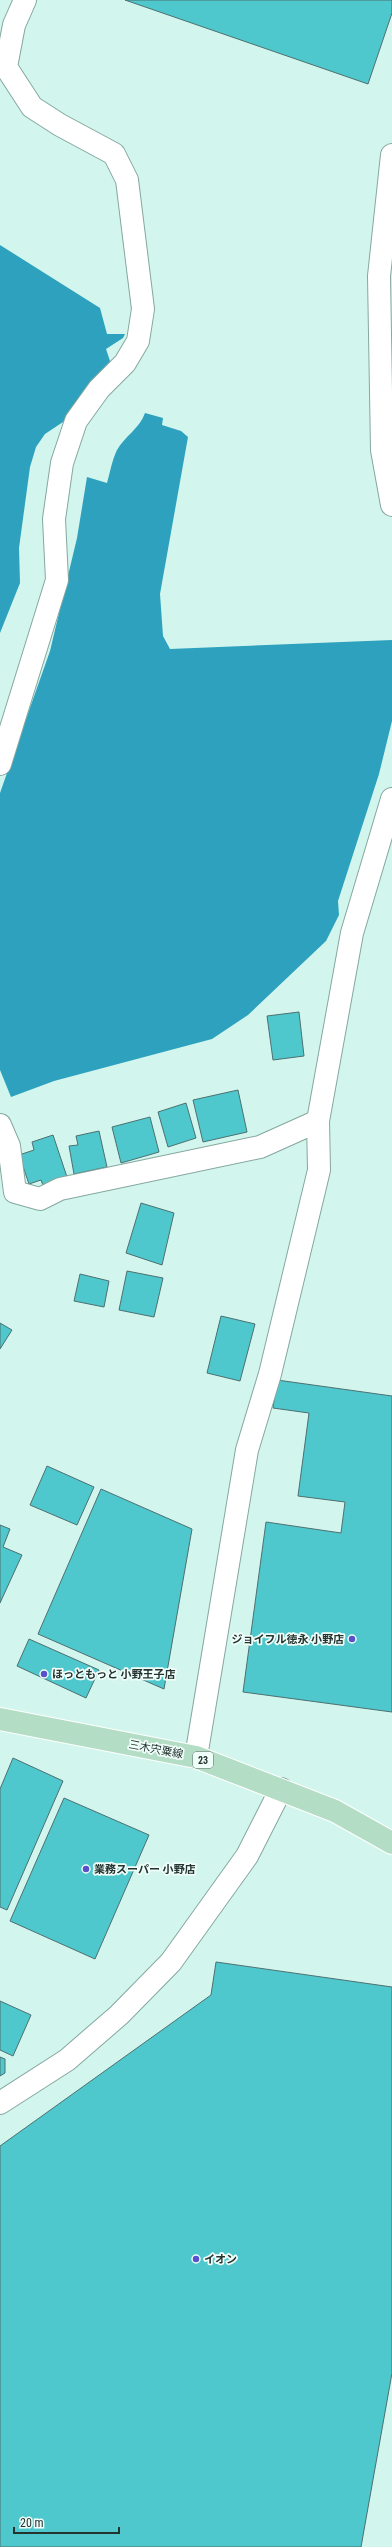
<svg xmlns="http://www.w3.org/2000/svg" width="392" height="2547" font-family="'Roboto Condensed','Noto Sans JP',sans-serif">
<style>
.water{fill:#2da1be}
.building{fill:#4ec8cc;stroke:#4d7071}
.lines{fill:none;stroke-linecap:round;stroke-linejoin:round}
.minor-casing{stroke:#85a79f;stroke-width:24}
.tertiary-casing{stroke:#85a79f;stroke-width:24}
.primary-casing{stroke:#fff;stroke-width:24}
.minor{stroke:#fff;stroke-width:22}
.tertiary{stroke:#fff;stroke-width:22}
.primary{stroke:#b4ddc5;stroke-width:22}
.poi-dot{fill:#5851c9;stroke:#f0fefa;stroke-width:1.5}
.labels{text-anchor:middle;stroke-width:3.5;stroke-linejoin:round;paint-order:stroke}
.shield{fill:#f0fefa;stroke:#62706d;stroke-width:1}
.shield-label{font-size:10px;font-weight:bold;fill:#253330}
.poi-label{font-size:11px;font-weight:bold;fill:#253330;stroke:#f0fefa;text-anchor:start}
.street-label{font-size:11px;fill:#253330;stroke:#f0fefa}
</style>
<rect width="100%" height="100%" fill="#d2f6ed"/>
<!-- water -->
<path class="water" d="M0 245 100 308 107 334H125L123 338 106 349 111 364 72 416 45 434 36 447 30 467 19 548 20 583 0 633Z
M145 413 163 418 162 425 181 431 188 437 160 594 163 636 170 649 392 640V721L379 774 338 901 339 915 326 941 248 1015 212 1039 54 1081 11 1097 0 1070V793L50 651 77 538 87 477 107 483C110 473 112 460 117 450 125 436 140 428 145 413Z"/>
<!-- building -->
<path class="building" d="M125 0H392V13L368 84Z
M299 1012 304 1056 273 1060 267 1016Z
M238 1090 247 1132 203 1142 193 1100Z
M186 1103 196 1138 168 1147 158 1112Z
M150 1117 159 1152 121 1163 112 1127Z
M99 1131 107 1167 74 1174 69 1146 78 1145 76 1136Z
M53 1135 68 1180 44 1188 41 1180 29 1184 19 1155 34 1150 32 1142Z
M141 1203 174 1213 162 1265 126 1253Z
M127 1271 163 1278 154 1317 119 1310Z
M80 1274 109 1281 104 1307 74 1301Z
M221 1316 255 1324 240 1381 207 1373Z
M0 1323 12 1330 0 1349Z
M277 1380 392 1396V1712L243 1692 266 1522 341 1533 345 1502 298 1496 309 1413 273 1408Z
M47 1466 94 1487 77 1525 30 1505Z
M101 1489 192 1529 164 1689 38 1634Z
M0 1525 10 1529 3 1547 22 1555 0 1603Z
M29 1639 99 1670 86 1698 17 1666Z
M13 1758 63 1781 7 1910 0 1907V1789Z
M64 1798 149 1835 95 1959 10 1921Z
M216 1962 392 1987V2373L361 2547H0V2146L211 1995Z
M0 2001 31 2015 13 2056 0 2050Z
M0 2057 5 2059V2073L0 2076Z"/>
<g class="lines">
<!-- minor casing -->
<g class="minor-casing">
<path id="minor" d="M392 155 379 276 382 450 392 505
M0 764 57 580 54 519 62 463 76 421 99 389 125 363 138 341 143 309 127 180 114 154 60 125 32 107 6 67 14 25 25 0
M0 1125 9 1146 15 1192 40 1199 60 1189 260 1147 318 1121
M196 1757 247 1450 270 1374 319 1170 318 1121 352 933 392 799"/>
</g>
<!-- tertiary casing -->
<g class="tertiary-casing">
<path id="tertiary" d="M0 2103 67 2060 119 2015 171 1962 247 1856 281 1789"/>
</g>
<!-- primary casing -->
<g class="primary-casing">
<path id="primary" d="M0 1719 196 1757 335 1811 392 1843"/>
</g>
<!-- minor -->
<use href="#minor" class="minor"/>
<!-- tertiary -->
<use href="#tertiary" class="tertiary"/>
<!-- primary -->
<use href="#primary" class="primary"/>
</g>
<!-- markers -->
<g class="poi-dot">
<circle cx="352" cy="1639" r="4"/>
<circle cx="44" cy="1674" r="4"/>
<circle cx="86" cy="1869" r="4"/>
<circle cx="196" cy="2259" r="4"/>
</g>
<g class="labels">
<!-- shield labels -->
<rect class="shield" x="193" y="1752" width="20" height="16" rx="3"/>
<g class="shield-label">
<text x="203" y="1764">23</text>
</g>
<!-- poi labels -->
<g class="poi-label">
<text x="344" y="1643" text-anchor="end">ジョイフル徳永 小野店</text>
<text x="52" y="1678">ほっともっと 小野王子店</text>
<text x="94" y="1873">業務スーパー 小野店</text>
<text x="204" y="2263">イオン</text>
</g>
<!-- street labels -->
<g class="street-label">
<text transform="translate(156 1749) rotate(11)" y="4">三木宍粟線</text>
</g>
</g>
<!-- scale -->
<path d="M14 2527v6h105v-6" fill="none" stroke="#253330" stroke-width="2"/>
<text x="20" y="2527" font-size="12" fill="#253330" stroke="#f0fefa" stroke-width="3" paint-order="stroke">20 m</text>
</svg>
